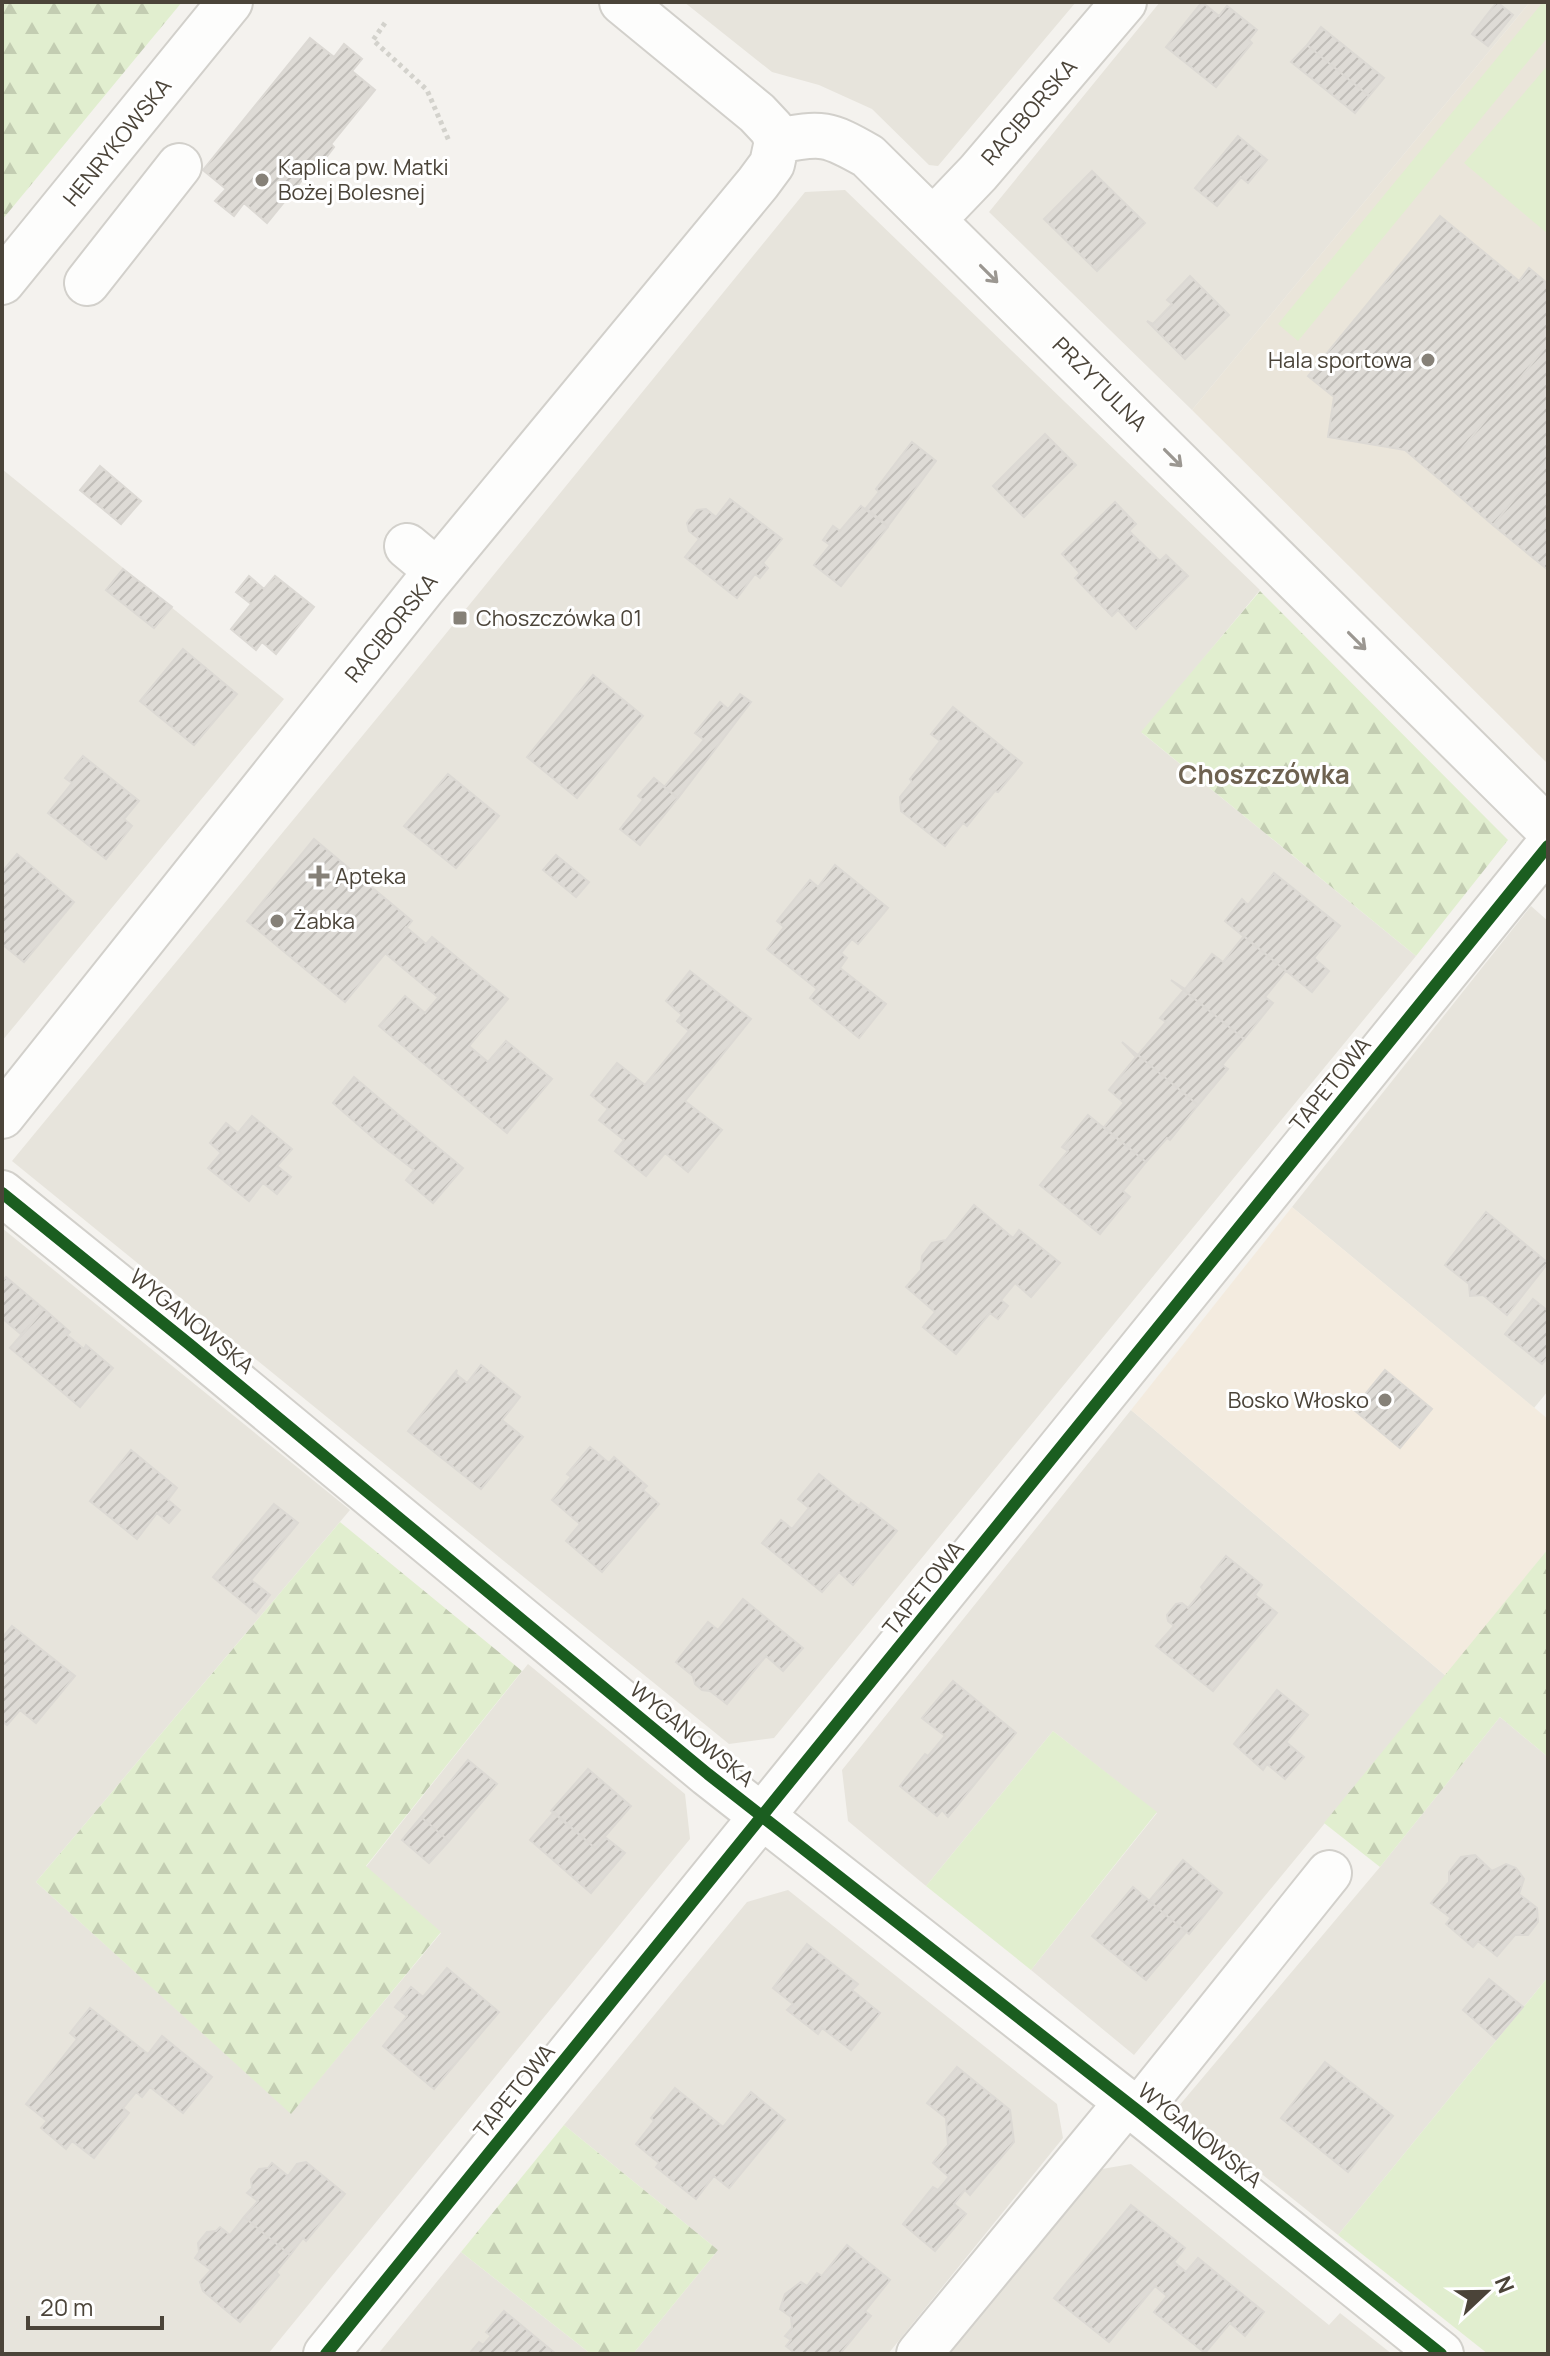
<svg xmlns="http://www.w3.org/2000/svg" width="1550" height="2356" font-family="Manrope,sans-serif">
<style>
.residential{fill:#e7e4dc}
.commercial{fill:#f3ebdf}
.education{fill:#eae5da}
.grass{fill:#e1eecf}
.forest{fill:url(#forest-firs)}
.building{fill:url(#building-hatch);stroke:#dcd9d4;stroke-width:2}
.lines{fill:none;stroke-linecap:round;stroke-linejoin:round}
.minor-casing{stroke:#d2d0cb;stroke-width:48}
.path{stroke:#d3d2cc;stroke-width:5;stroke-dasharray:4 4;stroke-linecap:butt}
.minor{stroke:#fdfdfc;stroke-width:44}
.cycleway-casing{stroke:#fff;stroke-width:17}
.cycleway{stroke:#1b5e20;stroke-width:12}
.oneway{stroke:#9b9791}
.poi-dot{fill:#868178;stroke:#fff;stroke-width:3}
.labels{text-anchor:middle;stroke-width:6;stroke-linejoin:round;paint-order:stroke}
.street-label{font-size:22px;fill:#4b4439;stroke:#fff}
.poi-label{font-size:22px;fill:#4b4439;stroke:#fff;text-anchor:start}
.quarter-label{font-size:26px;font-weight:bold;fill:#6e6250;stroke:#fff}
</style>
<defs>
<pattern id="forest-firs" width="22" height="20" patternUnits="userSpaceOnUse" patternTransform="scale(2)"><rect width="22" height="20" fill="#e1eecf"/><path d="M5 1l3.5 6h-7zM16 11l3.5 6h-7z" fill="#c3cdb2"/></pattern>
<pattern id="building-hatch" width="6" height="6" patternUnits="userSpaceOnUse" patternTransform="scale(2)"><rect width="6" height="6" fill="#dedbd6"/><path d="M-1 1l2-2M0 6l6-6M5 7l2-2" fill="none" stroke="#c0bdb8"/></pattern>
</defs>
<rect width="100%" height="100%" fill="#f4f2ee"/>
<!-- residential -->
<path class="residential" d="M684 2H1076L938 166 929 165 872 109 819 85 772 72Z
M1160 2H1530L1192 410 989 212Z
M845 190 1260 590 1142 733 1416 956 774 1738 729 1744 12 1161 396 695 805 192Z
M2 469 284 699 2 1041Z
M1531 906 1548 921V1391L1534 1408 1292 1207Z
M2 1228 350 1510 36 1882 291 2113 441 1933 366 1867 528 1664 685 1794 690 1839 268 2354H2Z
M1131 1410 1446 1676 1134 2055 1031 1970 1157 1813 1053 1731 926 1886 848 1821 842 1770Z
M1500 1717 1548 1757V1977L1338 2235 1178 2107 1380 1867Z
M788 1890 1057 2104 1063 2138 888 2354H633L718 2250 564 2125 747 1902Z
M1131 2164 1329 2325 1340 2313 1392 2354H947L1102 2169Z
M461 2252 591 2354H378Z"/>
<!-- commercial -->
<path class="commercial" d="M1292 1207 1548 1419V1549L1446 1676 1131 1410Z"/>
<!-- education -->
<path class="education" d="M1530 2H1548V764L1192 410Z"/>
<!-- grass -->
<path class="grass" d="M1543 2H1548V37L1298 341 1278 324Z
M1548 65V234L1464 163Z
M1053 1731 1157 1812 1031 1970 926 1886Z
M1548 1977V2354H1488L1338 2235Z"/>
<!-- forest -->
<path class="forest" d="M2 2H182L2 220Z
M1260 591 1508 840 1416 956 1141 732Z
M340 1522 522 1671 366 1866 441 1932 291 2114 36 1882Z
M1548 1549V1757L1500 1717 1380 1867 1324 1823Z
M564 2125 718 2250 633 2354H591L461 2252Z"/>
<!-- building -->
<path class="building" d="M1202 2 1219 16 1227 6 1257 30 1249 40 1252 43 1216 87 1166 47Z
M1497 2 1513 15 1488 46 1472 34Z
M1321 27 1384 78 1369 96 1307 45Z
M310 38 334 57 344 44 362 59 352 71 375 90 331 144 334 147 315 172 311 169 267 223 244 203 234 216 215 201 226 189 203 170Z
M1307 45 1369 96 1355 113 1291 62Z
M1238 136 1267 160 1248 183 1241 177 1217 206 1195 188Z
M1092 171 1145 223 1097 271 1044 219Z
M1440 216 1519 281 1529 268 1548 284V344L1438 478 1405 450 1328 437 1334 397 1308 376Z
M1190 276 1229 315 1185 359 1147 321 1153 324 1172 304 1167 300Z
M1548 344V458L1493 525 1438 478Z
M1045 434 1076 465 1024 517 993 486Z
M912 442 936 461 888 526 866 508 879 492 876 489Z
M1548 458V570L1493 525Z
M100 466 141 501 121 524 80 490Z
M730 499 782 539 763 563 768 568 760 578 755 574 737 598 685 557 699 539 689 531 687 523 697 510 706 509 716 517Z
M1115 502 1136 524 1129 531 1160 561 1166 555 1188 576 1136 629 1118 610 1112 616 1075 578 1080 573 1062 554Z
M861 506 888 527 841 586 814 565 830 545 823 540 833 526 840 531Z
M123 569 172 607 154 628 106 590Z
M249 576 264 589 275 576 314 607 276 654 262 642 256 650 231 629 251 604 236 592Z
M183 649 237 694 194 745 140 701Z
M593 675 643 716 577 798 527 757Z
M740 694 751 702 678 798 664 787 704 740 695 733 720 702 728 709Z
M953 707 1022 763 998 792 995 791 967 826 963 823 945 846 901 811 900 797 912 782 910 779 940 741 931 734Z
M83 756 139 801 124 819 132 826 106 859 48 813 72 783 65 778Z
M448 774 499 816 456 868 404 826Z
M654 778 678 798 640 845 620 829 643 800 638 796Z
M314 839 412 921 345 1002 247 921Z
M17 854 74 902 24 962 2 944V872Z
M556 855 589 882 576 897 543 870Z
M835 865 888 908 858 944 852 939 841 953 847 958 840 968 886 1004 859 1038 810 998 817 989 767 949 784 927 777 921 810 880 818 887Z
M1274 873 1340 926 1314 958 1329 971 1312 992 1225 921 1242 899 1248 905Z
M406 927 426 944 432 937 466 965 439 998 385 953Z
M1244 936 1286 971 1265 997 1273 1003 1244 1039 1171 980 1185 989 1212 954 1223 962Z
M466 965 508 999 469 1046 488 1062 506 1041 552 1079 507 1133 379 1026 405 996 425 1013Z
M690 971 751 1019 685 1101 722 1130 688 1172 665 1153 646 1176 615 1151 624 1140 599 1120 608 1109 591 1095 617 1063 645 1085 689 1031 677 1021 682 1015 666 1001Z
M1184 990 1244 1039 1222 1065 1228 1069 1198 1105 1138 1055 1166 1022 1160 1018Z
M1122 1042 1198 1105 1170 1140 1167 1138 1146 1162 1104 1127 1124 1103 1109 1090 1136 1057Z
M354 1077 400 1116 378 1142 333 1103Z
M1088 1115 1146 1162 1123 1191 1130 1197 1100 1234 1040 1185 1068 1151 1062 1147Z
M252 1116 292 1149 277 1166 291 1177 277 1194 263 1183 249 1201 208 1168 221 1153 210 1143 226 1123 238 1133Z
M400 1116 463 1168 433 1203 406 1180 414 1170 378 1142Z
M974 1205 1013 1238 1019 1230 1060 1263 1031 1297 1015 1283 1001 1300 1008 1306 998 1319 990 1313 956 1354 923 1327 935 1312 906 1287 921 1270 922 1256 932 1243 946 1240Z
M1486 1212 1548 1263 1507 1315 1483 1295 1470 1296 1469 1284 1445 1265Z
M6 1277 44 1309 22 1335 2 1318V1282Z
M1533 1299 1548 1311V1357L1542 1364 1505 1334Z
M44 1309 70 1332 67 1335 84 1349 86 1345 113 1368 80 1407 10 1348Z
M481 1365 520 1397 502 1420 523 1437 481 1489 408 1431 457 1370 456 1374 467 1383Z
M1385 1370 1432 1409 1400 1448 1353 1409Z
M590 1447 609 1463 614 1457 647 1486 643 1490 659 1504 602 1572 566 1541 580 1524 552 1500 571 1477 567 1474Z
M131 1450 177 1488 168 1500 180 1510 169 1523 157 1513 137 1539 90 1501Z
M819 1474 859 1506 861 1503 897 1531 853 1585 839 1572 822 1592 762 1543 781 1520 792 1529 809 1508 798 1499Z
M274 1504 298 1523 251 1580 270 1595 256 1613 213 1577Z
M1226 1556 1262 1585 1255 1595 1277 1613 1213 1691 1156 1646 1174 1626 1168 1621 1167 1615 1176 1604 1182 1603 1188 1608 1203 1590 1201 1587Z
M743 1599 803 1648 783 1671 766 1656 727 1704 710 1691 702 1690 695 1684 693 1676 676 1662 708 1622 718 1630Z
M12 1626 75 1676 36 1723 20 1710 7 1725 2 1721V1638Z
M953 1681 1016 1733 948 1817 942 1810 937 1816 900 1786 925 1754 928 1756 945 1736 922 1718Z
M1277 1690 1308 1715 1286 1742 1304 1757 1285 1779 1267 1764 1263 1770 1234 1744Z
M468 1760 497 1784 449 1841 421 1817Z
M588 1769 631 1806 595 1848 551 1811Z
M554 1812 595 1848 605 1837 625 1853 591 1893 530 1840Z
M421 1817 449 1841 429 1863 402 1840Z
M1475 1855 1492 1871 1506 1864 1516 1868 1524 1879 1519 1894 1537 1908 1538 1922 1528 1935H1515L1497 1956 1478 1941 1473 1947 1446 1924 1451 1918 1431 1903 1449 1882V1872L1461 1857Z
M1183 1860 1222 1893 1189 1934 1149 1901Z
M1133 1887 1186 1932 1146 1980 1092 1936Z
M807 1944 858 1984 852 1990 880 2013 851 2050 822 2028 818 2034 787 2010 793 2004 773 1988Z
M447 1968 499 2012 434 2089 383 2046 407 2016 395 2007 411 1987 423 1997Z
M1489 1979 1523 2007 1496 2039 1463 2010Z
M90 2008 148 2054 162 2036 212 2077 183 2113 150 2087 142 2097 136 2092 123 2108 129 2113 94 2158 72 2141 66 2149 41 2128 47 2121 26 2104 77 2039 70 2033Z
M1325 2062 1393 2116 1348 2172 1281 2118Z
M957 2067 1010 2110 1014 2142 970 2195 965 2190 954 2204 966 2214 935 2251 903 2224 933 2187 938 2190 949 2177 933 2163 948 2145 946 2118 927 2103Z
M675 2088 723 2127 751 2092 785 2120 729 2188 714 2176 696 2199 656 2167 659 2163 636 2144 654 2121 651 2118Z
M306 2162 345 2194 306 2241 303 2238 290 2255 244 2217 258 2201 247 2193 252 2188 251 2179 259 2169 268 2168 272 2163 288 2176 297 2164Z
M1131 2205 1185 2248 1174 2262 1186 2272 1198 2258 1264 2312 1245 2336 1230 2323 1205 2353 1154 2312 1167 2296 1155 2286 1109 2342 1054 2298Z
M244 2217 290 2255 276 2272 279 2275 240 2322 203 2291 200 2282 211 2270 195 2258 199 2252 198 2243 207 2232 216 2231 220 2227 230 2235Z
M847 2245 890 2280 865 2311 871 2316 840 2354H796L786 2346 791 2340 785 2336 792 2328 791 2317 780 2309 785 2294 801 2282 807 2286 817 2273 822 2276Z
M504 2311 556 2354H469L479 2342 483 2345 491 2336 486 2332Z"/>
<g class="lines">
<!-- minor casing -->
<g class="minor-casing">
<path id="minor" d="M622 2 757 113 772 129 777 141
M777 141C822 132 828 133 868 156L1548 829
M933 220 978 173 1124 2
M2 282 230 2
M87 283 179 166
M407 546 437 571
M2 1116 423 588 758 183 772 164 777 141
M2 1193 189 1344 708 1774 1138 2111 1441 2354
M1138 2111 1329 1873
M326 2354 1548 846
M919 2354 1127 2102"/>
</g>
<!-- path -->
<path class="path" d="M385 23 373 40 427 90 449 141"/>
<!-- minor -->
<use href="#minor" class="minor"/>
<!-- cycleway casing -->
<g class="cycleway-casing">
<path id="cycleway" d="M2 1193 189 1344 708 1774 1138 2111 1441 2354
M326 2354 1548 846"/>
</g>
<!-- cycleway -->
<use href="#cycleway" class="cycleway"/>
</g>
<!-- one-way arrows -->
<defs><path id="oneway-shaft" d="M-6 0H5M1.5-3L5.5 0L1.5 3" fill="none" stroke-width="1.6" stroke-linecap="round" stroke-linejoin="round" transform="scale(2)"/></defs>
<g class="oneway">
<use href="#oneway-shaft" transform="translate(989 274) rotate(45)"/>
<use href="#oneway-shaft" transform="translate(1173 458) rotate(45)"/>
<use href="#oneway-shaft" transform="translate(1357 641) rotate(45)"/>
</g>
<!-- markers -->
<g class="poi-dot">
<circle cx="262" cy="180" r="8"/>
<circle cx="1428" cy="360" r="8"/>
<rect x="452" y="610" width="16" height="16" rx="4"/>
<path d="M315 864h8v8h8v8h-8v8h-8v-8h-8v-8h8z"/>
<circle cx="277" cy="921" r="8"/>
<circle cx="1385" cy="1400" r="8"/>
</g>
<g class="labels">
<!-- street labels -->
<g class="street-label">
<text transform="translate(1029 112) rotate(-49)" y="8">RACIBORSKA</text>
<text transform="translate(117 142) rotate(-51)" y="8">HENRYKOWSKA</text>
<text transform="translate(1100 384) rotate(45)" y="8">PRZYTULNA</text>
<text transform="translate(391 628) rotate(-51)" y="8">RACIBORSKA</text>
<text transform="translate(1330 1084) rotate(-51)" y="8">TAPETOWA</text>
<text transform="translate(192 1321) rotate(39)" y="8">WYGANOWSKA</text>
<text transform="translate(923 1588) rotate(-51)" y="8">TAPETOWA</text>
<text transform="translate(692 1734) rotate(39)" y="8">WYGANOWSKA</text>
<text transform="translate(514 2091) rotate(-51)" y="8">TAPETOWA</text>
<text transform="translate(1200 2135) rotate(39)" y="8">WYGANOWSKA</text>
</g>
<!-- poi labels -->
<g class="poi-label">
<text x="278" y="175">Kaplica pw. Matki<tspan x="278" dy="25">Bożej Bolesnej</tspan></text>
<text x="1412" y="368" text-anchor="end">Hala sportowa</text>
<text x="476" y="626">Choszczówka 01</text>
<text x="335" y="884">Apteka</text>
<text x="293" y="929">Żabka</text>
<text x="1369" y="1408" text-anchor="end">Bosko Włosko</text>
</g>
<!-- quarter labels -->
<g class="quarter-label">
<text x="1264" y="784">Choszczówka</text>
</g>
</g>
<!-- border -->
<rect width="1550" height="2356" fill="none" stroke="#4b4439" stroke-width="8"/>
<!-- north arrow -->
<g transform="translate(1486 2292) rotate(68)" stroke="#ffffff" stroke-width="6" paint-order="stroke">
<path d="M0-6L14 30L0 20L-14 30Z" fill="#4b4439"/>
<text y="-12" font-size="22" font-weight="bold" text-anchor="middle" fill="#4b4439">N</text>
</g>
<!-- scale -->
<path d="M28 2316v12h134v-12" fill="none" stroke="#4b4439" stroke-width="4"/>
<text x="40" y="2316" font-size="24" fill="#4b4439" stroke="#ffffff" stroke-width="6" paint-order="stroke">20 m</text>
</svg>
